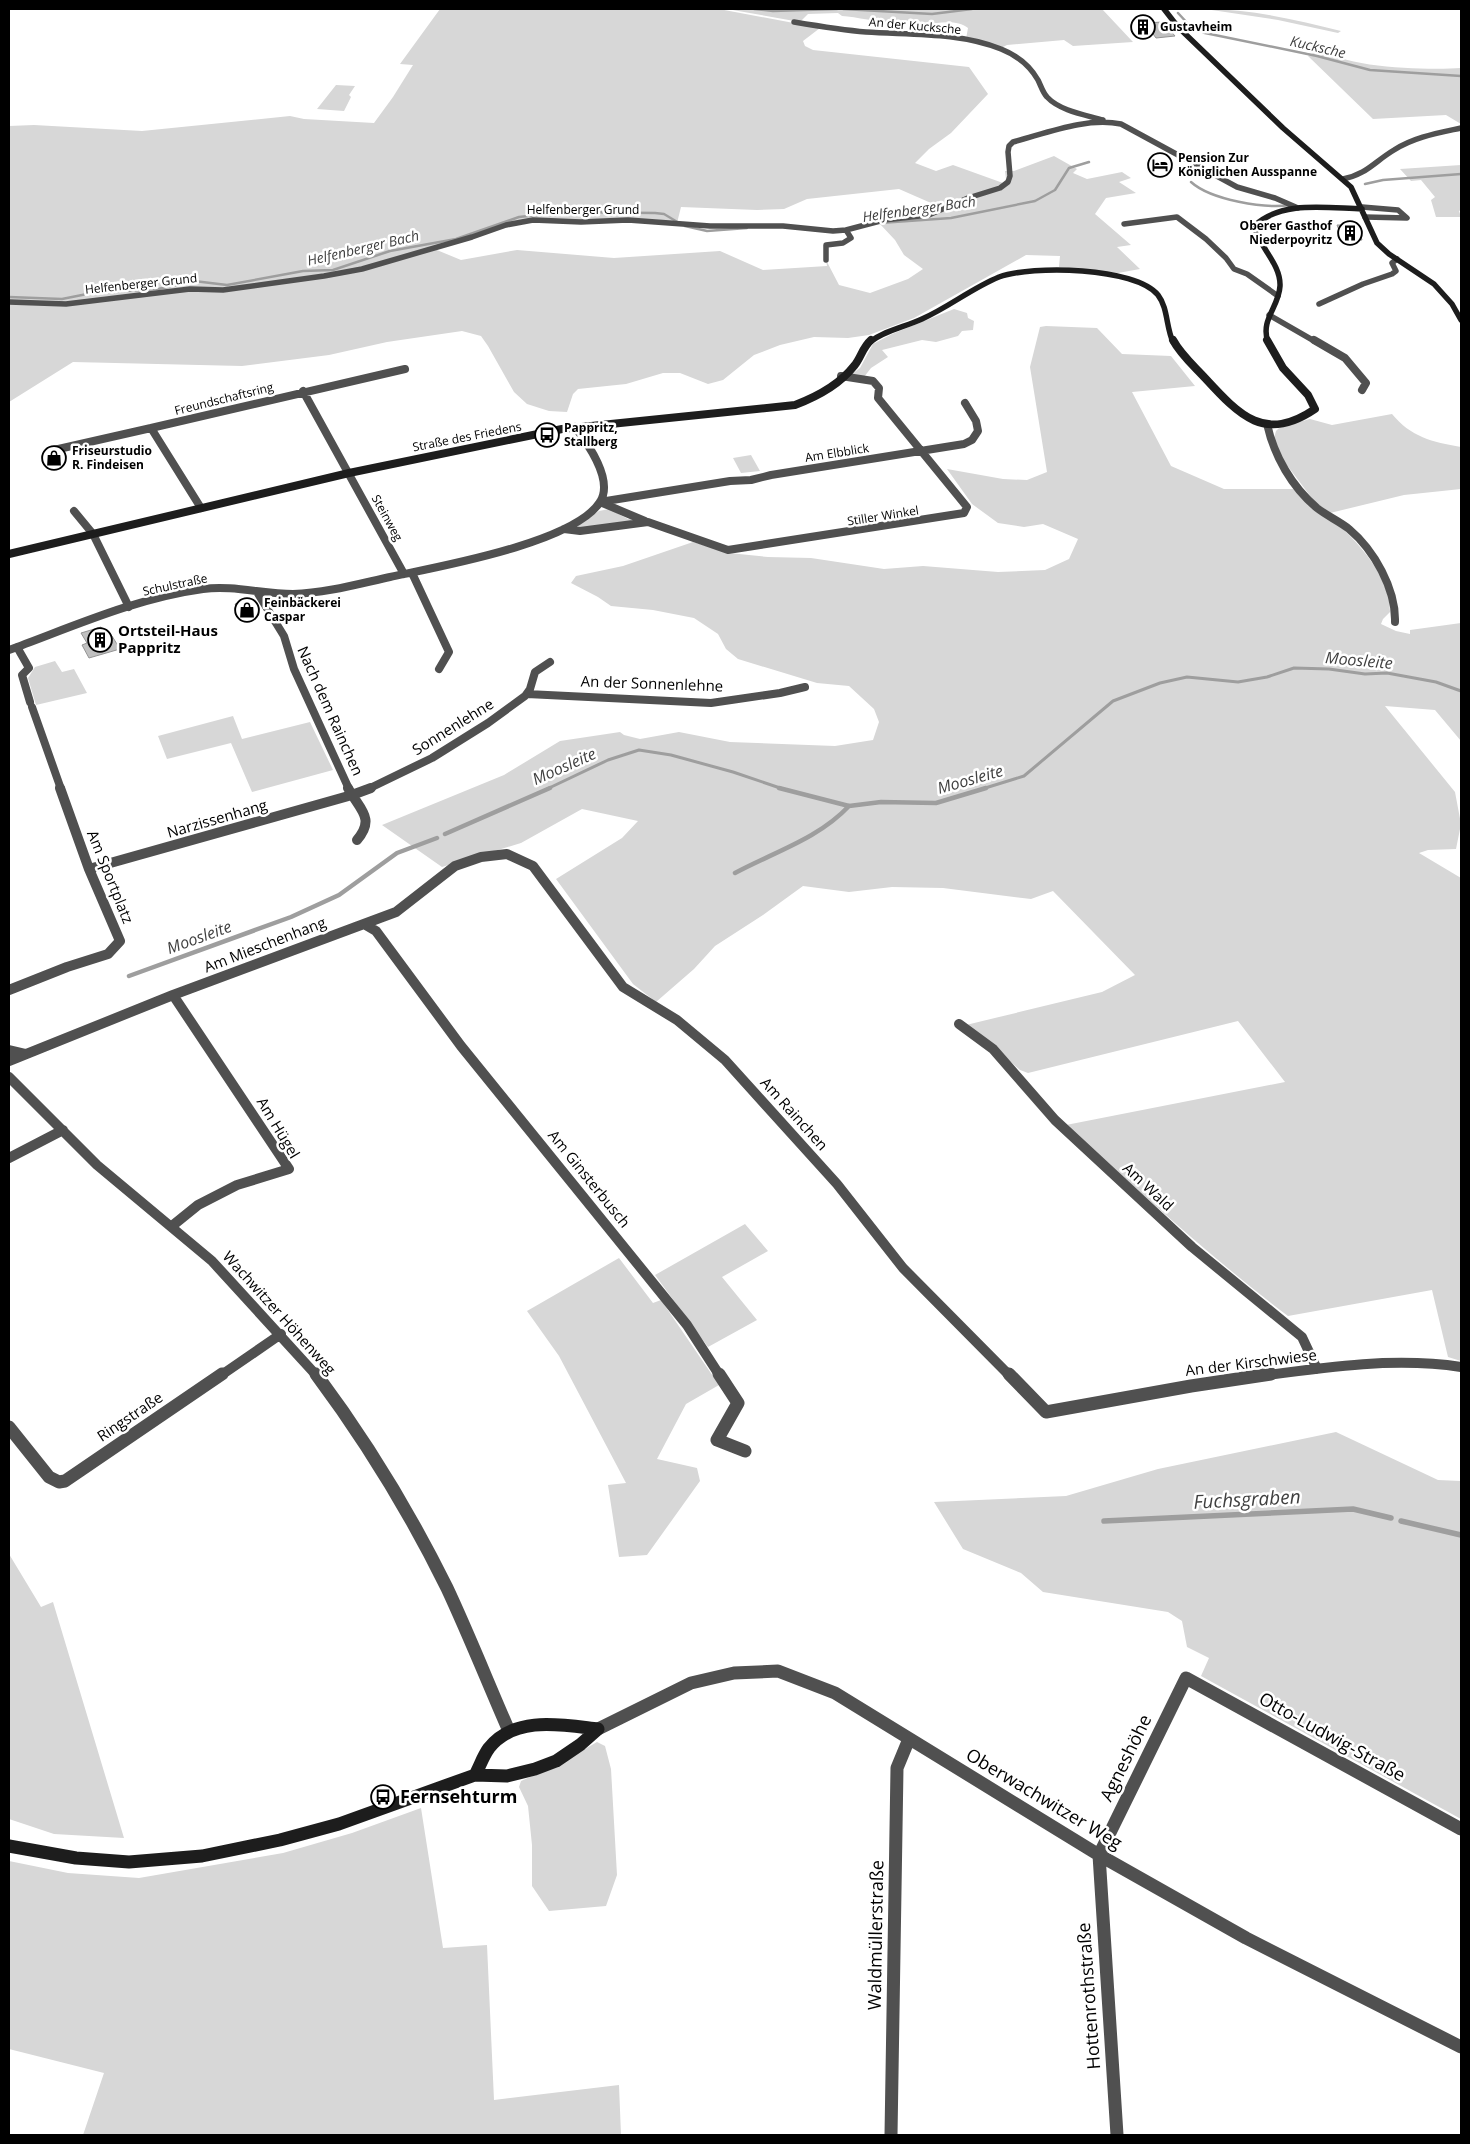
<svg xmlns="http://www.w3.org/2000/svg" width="1470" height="2144" font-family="'Open Sans',sans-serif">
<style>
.green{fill:#d7d7d7;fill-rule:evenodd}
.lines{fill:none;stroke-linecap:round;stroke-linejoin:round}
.stream-far3{stroke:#9e9e9e;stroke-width:2.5}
.stream-far2{stroke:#9e9e9e;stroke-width:3}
.stream-far1{stroke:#9e9e9e;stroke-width:4.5}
.stream{stroke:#9e9e9e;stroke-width:5.5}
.building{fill:#c0c0c0;stroke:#949494}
.street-far3{stroke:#505050;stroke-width:5.5}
.street-far2{stroke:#505050;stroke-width:8}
.street-far1{stroke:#505050;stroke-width:10}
.street{stroke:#505050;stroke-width:13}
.secondary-far2{stroke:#1d1d1d;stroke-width:5.5}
.secondary-far1{stroke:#1d1d1d;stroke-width:8}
.secondary{stroke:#1d1d1d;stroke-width:13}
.labels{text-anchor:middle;stroke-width:5;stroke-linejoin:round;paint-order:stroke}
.far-street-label{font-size:12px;fill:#000;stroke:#fff}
.far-poi-label{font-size:12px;font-weight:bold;fill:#000;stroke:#fff;text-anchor:start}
.far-water-label{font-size:14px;font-style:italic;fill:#3f3f3f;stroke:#fff}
.poi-label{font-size:15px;font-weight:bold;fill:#000;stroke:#fff;text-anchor:start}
.street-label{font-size:15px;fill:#000;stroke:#fff}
.water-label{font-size:16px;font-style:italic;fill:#3f3f3f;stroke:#fff}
.near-street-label{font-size:18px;fill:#000;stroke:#fff}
.near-poi-label{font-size:18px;font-weight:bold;fill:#000;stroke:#fff;text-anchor:start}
.near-water-label{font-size:19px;font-style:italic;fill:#3f3f3f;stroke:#fff}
</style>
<rect width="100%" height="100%" fill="#fff"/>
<!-- green -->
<path class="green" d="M440 9H719L820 28 803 41 805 46 813 50 969 67 988 94 951 133 929 149 915 163 936 171 953 165 1003 183 1006 179 1005 171H1014L1054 156 1077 169 1073 173 1087 179 1122 172 1131 178 1119 182 1136 193 1106 198 1095 214 1131 245 1117 247 1140 269 1118 273 1059 267 1060 256 1026 255 914 318 869 335 848 338 814 337 780 345 754 355 723 380 708 384 680 373H663L626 384 578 389 573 394 567 412 549 411 527 404 514 392 488 346 481 336 462 331 387 342 329 355 242 366 73 362 9 402V126L34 125 142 131 290 116 304 119 374 123 393 97 413 65 400 64ZM899 189 947 210 932 217 879 223 895 240 904 255 923 269 908 279 870 293 839 285 826 260 827 266 763 270 720 251 614 258 517 250 461 260 432 248 533 220 677 223 681 207 757 210 784 209 807 199Z
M727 9H1102L1133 42 1073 46 1064 40 1007 45 1003 47 966 39 968 28C956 18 936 24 922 24L919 21C911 20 906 21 899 22 885 24 858 17 842 16L838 13 808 14 800 22Z
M1205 9C1251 9 1297 20 1341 31L1338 33 1278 20Z
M1320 47C1341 69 1431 70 1461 68V124L1446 115 1373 119 1308 56Z
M336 85 355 86 349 95 351 97 344 111 317 109Z
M1461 165V210L1459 211 1461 217H1436L1431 200 1435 197 1421 180 1411 181 1400 169Z
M954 309 967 313 968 318 974 321 973 330 962 331 958 336 936 342 922 340 882 350 888 357 871 368 864 377 849 376 860 368 873 344 892 334Z
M1046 326 1097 328 1122 354 1171 356 1195 386 1132 392 1171 466 1224 489H1297C1332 518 1390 563 1390 612L1383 619 1381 624 1396 631 1410 634V630L1461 623V741L1435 710 1385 706 1455 792 1461 824 1456 849 1428 850 1419 853 1461 878V1361L1448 1357 1432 1290 1288 1316C1210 1257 1139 1191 1066 1125L1285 1082 1238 1021 1028 1073 1020 1070 995 1048 966 1025 1102 992 1135 975 1053 891 1031 899 943 888 892 887 849 892 803 886 763 915 715 946 694 969 656 1002 633 984 556 879 622 838 638 821 582 809 521 843 442 867 382 825 504 775 560 741 620 732 624 735 640 739 679 732 730 742 835 746 873 740 879 722 874 709 849 686 817 683 738 659 726 649 718 634 694 618 653 610 611 606 598 597 571 583 576 576 623 566 693 542 729 553 768 557 811 558 884 569 923 566 998 572 1045 570 1069 559 1078 539 1043 524 1024 527 998 523 972 504 947 469 1003 479 1027 480 1047 472 1030 367 1040 327Z
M1392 414C1411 437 1432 442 1461 447V489L1404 495 1330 513 1314 501 1277 452 1274 438 1276 431 1280 427 1310 419 1332 425Z
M751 455 760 471 741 473 733 458Z
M609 509 628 519 631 518 635 522 575 528 599 511Z
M55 661 62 672 74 669 87 693 36 705 28 678 35 667Z
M233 716 242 739 310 722 333 770 252 792 231 743 167 759 158 736Z
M745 1224 768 1251 722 1277 757 1320 708 1347 655 1275Z
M619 1258 653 1303 661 1300 719 1385 686 1404 657 1459 697 1468 700 1481 647 1555 619 1557 608 1485 626 1483 559 1356 527 1311Z
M1336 1432 1438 1480 1461 1481V1819L1201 1676 1209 1658 1187 1647 1182 1621 1168 1612 1043 1592 1021 1573 963 1549 934 1502 1066 1496 1158 1469Z
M9 1554 41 1607 53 1602 124 1838 54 1834 9 1819Z
M597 1742 605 1746 611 1769 617 1875 606 1906 549 1911 532 1886V1845L528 1806 519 1787 521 1781 559 1764Z
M421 1808 443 1948 487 1945 494 2100 619 2085 621 2135H83L104 2073 9 2049V1861L68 1873 139 1878 283 1853 352 1833Z"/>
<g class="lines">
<!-- stream-far3 -->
<path class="stream-far3" d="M754 9 773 11 837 9
M843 9 932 14 972 9
M1178 13 1190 26 1205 33 1317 56 1370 70 1461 76
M1191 182C1211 200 1265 209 1291 205
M1365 184 1383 180 1461 174
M880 223 951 218 1035 201 1055 190 1069 168 1089 162
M685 226 707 231 747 228
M9 297 62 299 92 293 158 289 194 281 227 285 303 271 333 270 390 251 456 239 519 217 565 212 655 213 664 214 679 223"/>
<!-- stream-far2 -->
<path class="stream-far2" d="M547 789 608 760 639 750 671 755 733 772 783 789
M982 789 1024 776 1113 701 1160 683 1187 677 1238 682 1267 677 1294 668 1329 669 1365 674 1387 673 1436 682 1461 691"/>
<!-- stream-far1 -->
<path class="stream-far1" d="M779 788 849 806 881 802 936 803 986 788
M445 834 550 788
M735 873C774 852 818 839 849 806
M129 976 291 917 339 895 397 853 437 838"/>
<!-- stream -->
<path class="stream" d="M1104 1521 1353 1509 1391 1518
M1401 1521 1461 1535"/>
</g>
<!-- building -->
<path class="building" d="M1163 22 1175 36 1156 38 1145 23Z
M1337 225H1356L1362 240H1343Z
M249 600 259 615 244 619 235 604Z
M101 627 107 637 112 636 120 649 89 658 82 645 87 643 81 633Z"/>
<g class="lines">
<!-- street-far3 -->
<path class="street-far3" d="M794 22C818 26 842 30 866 32 911 35 958 32 1001 49 1016 55 1030 66 1038 80 1041 86 1043 93 1047 97 1060 111 1086 115 1103 120
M1343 179C1367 174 1374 162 1394 150 1414 137 1438 133 1461 128
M1362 207 1398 210 1407 218 1365 217
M1124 224 1177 217 1206 239 1226 258 1234 269 1247 274 1278 296
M826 260V245L843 243 851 238 846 230
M9 302 66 304 190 289 223 290 324 276 362 269 472 237 506 225 533 220 581 222 628 220 710 226H783L833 231 846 230 884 220 929 215 968 198 1000 188 1008 182 1010 176 1008 152 1009 146 1013 142C1047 133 1086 117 1121 124L1237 187 1275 198 1298 208
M1319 304 1363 284 1392 274 1396 271 1392 263 1397 259
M1269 315 1316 342"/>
<!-- street-far2 -->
<path class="street-far2" d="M1314 340 1345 358 1366 383 1362 390
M303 391 404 574
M1267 424C1274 456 1292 487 1317 508 1327 516 1339 521 1349 529 1374 550 1396 589 1395 622
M54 450 151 428
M600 502 730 481 751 480 771 475 964 444 972 440 978 431 976 421 965 403
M600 502 645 521
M201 508 151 428 405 369
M74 511 93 534 129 607
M564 529 580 531 648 522 728 550 964 513 967 507 878 398 879 388 873 381 841 376
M412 573 449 652 439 669
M257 592 284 636 294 669 349 789
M17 647 29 668 22 675 30 702
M9 650C72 627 136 598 203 589 233 585 263 594 293 594 326 593 358 584 390 577 437 567 574 543 600 502 614 480 588 444 575 427
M527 694 711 703 780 693 805 687
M32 707 61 789
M368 789 432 758 488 723 525 696 530 689 535 672 550 662"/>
<!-- street-far1 -->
<path class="street-far1" d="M348 788C359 809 376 818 357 840
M89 869 352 795 371 788
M364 924 376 931 461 1046 687 1325 720 1376
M9 990 67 967 108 954 120 941 89 869 60 788
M959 1024 993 1049 1055 1120 1192 1247 1302 1337 1317 1369
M9 1050 26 1054
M9 1061 173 995 396 912 455 866 481 857 507 854 533 866 623 987 677 1020 725 1060 837 1184 903 1268 1010 1376
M9 1077 97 1165 212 1261 317 1376
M9 1158 63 1130
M172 1226 198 1205 237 1185 289 1169 173 995
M220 1376 281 1334
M1261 1376C1326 1367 1395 1357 1461 1367"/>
<!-- street -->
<path class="street" d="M316 1374C366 1441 410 1513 447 1588 469 1635 488 1683 509 1731
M719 1374 738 1403 717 1440 745 1451
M1009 1374 1046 1412 1191 1386 1271 1374
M9 1427 49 1477 59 1482 65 1481 222 1374
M598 1729 691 1683 734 1673 778 1671 835 1693 1099 1855 1246 1938 1461 2047
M891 2135 897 1768 909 1739
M1117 2135 1099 1855 1186 1678 1461 1829"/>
<!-- secondary-far2 -->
<path class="secondary-far2" d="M1164 9 1178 27 1283 128 1351 187 1377 243 1389 254 1434 284 1452 304 1461 320
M870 342C885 330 905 327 922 319 949 307 972 288 999 277 1032 265 1135 267 1158 295 1168 308 1166 327 1173 342
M1268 342C1260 320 1279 307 1280 286 1281 264 1259 247 1254 226 1282 200 1326 208 1362 209"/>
<!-- secondary-far1 -->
<path class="secondary-far1" d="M1173 340C1181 355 1194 366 1205 378 1240 416 1265 443 1315 409L1308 395 1283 368 1267 340
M9 554 349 473 562 429 795 405C816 397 840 384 854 366 861 358 862 348 871 340"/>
<!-- secondary -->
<path class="secondary" d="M475 1775C480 1766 483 1756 489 1748 515 1715 563 1725 598 1729
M9 1846 76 1858 129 1862 202 1856 280 1840 339 1824 475 1775 507 1776 535 1769 556 1761 581 1744 598 1729"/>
</g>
<!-- icons -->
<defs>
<g id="building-ring" transform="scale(1.25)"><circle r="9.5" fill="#fff" stroke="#000" stroke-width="1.5"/><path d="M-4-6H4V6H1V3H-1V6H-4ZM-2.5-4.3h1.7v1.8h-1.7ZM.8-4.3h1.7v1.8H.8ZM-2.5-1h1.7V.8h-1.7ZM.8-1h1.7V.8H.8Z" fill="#000"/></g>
<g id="hotel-ring" transform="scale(1.25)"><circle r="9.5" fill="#fff" stroke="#000" stroke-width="1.5"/><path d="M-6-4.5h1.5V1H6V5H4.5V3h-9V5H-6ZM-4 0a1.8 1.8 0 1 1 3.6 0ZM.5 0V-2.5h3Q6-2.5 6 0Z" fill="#000"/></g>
<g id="bus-ring" transform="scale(1.25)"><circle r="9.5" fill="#fff" stroke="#000" stroke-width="1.5"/><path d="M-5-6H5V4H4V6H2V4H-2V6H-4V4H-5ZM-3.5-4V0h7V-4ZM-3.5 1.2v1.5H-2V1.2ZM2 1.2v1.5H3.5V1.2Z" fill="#000"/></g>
<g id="shop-ring" transform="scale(1.25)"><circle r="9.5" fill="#fff" stroke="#000" stroke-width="1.5"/><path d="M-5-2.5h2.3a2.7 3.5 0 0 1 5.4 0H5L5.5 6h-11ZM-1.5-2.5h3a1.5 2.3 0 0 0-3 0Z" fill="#000"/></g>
</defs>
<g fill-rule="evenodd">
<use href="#building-ring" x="1143" y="27"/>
<use href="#hotel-ring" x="1160" y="165"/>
<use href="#building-ring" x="1350" y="233"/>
<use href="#bus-ring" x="547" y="435"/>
<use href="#shop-ring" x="54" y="458"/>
<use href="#shop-ring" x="247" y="610"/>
<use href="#building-ring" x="100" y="640"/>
<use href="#bus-ring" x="383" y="1797"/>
</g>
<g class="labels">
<!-- far-street labels -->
<g class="far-street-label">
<text transform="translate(915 26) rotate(5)" y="4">An der Kucksche</text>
<text x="583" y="214">Helfenberger Grund</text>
<text transform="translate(141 284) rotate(-6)" y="4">Helfenberger Grund</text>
<text transform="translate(224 399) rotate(-14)" y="4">Freundschaftsring</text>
<text transform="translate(467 437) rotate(-11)" y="4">Straße des Friedens</text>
<text transform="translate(837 453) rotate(-9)" y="4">Am Elbblick</text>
<text transform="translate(883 516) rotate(-9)" y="4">Stiller Winkel</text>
<text transform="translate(387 518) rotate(61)" y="4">Steinweg</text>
<text transform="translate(175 585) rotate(-12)" y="4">Schulstraße</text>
</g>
<!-- far-poi labels -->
<g class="far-poi-label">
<text x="1160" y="31">Gustavheim</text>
<text x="1178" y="162">Pension Zur<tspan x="1178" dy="14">Königlichen Ausspanne</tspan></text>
<text x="1332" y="230" text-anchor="end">Oberer Gasthof<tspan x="1332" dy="14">Niederpoyritz</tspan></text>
<text x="564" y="432">Pappritz,<tspan x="564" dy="14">Stallberg</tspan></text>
<text x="72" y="455">Friseurstudio<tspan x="72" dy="14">R. Findeisen</tspan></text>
<text x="264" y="607">Feinbäckerei<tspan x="264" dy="14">Caspar</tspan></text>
</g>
<!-- far-water labels -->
<g class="far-water-label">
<text transform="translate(1318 47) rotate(13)" y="5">Kucksche</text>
<text transform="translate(919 209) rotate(-8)" y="5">Helfenberger Bach</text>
<text transform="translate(363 248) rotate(-13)" y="5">Helfenberger Bach</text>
</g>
<!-- poi labels -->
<g class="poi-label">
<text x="118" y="636">Ortsteil-Haus<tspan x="118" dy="17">Pappritz</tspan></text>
</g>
<!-- street labels -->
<g class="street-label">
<text transform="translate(652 684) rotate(2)" y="5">An der Sonnenlehne</text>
<text transform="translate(330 711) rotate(66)" y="5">Nach dem Rainchen</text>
<text transform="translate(453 727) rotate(-32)" y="5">Sonnenlehne</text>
<text transform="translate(217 819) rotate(-16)" y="5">Narzissenhang</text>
<text transform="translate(110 877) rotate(68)" y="5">Am Sportplatz</text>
<text transform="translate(265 945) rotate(-21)" y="5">Am Mieschenhang</text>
<text transform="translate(794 1114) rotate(48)" y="5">Am Rainchen</text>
<text transform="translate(278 1128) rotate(59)" y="5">Am Hügel</text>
<text transform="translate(589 1179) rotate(51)" y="5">Am Ginsterbusch</text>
<text transform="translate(1148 1187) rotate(43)" y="5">Am Wald</text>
<text transform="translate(279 1313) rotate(48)" y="5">Wachwitzer Höhenweg</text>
<text transform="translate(1251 1363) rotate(-7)" y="5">An der Kirschwiese</text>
<text transform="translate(130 1417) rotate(-34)" y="5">Ringstraße</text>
</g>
<!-- water labels -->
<g class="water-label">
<text transform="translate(1359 660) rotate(5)" y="6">Moosleite</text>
<text transform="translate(564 766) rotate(-24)" y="6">Moosleite</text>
<text transform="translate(970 779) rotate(-16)" y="6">Moosleite</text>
<text transform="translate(199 937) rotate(-20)" y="6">Moosleite</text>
</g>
<!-- near-street labels -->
<g class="near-street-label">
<text transform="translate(1332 1737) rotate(29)" y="6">Otto-Ludwig-Straße</text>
<text transform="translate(1126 1758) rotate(-64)" y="6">Agneshöhe</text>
<text transform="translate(1044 1799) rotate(31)" y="6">Oberwachwitzer Weg</text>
<text transform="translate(876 1935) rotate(-89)" y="6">Waldmüllerstraße</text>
<text transform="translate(1089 1996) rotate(-94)" y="6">Hottenrothstraße</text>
</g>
<!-- near-poi labels -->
<g class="near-poi-label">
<text x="400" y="1803">Fernsehturm</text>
</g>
<!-- near-water labels -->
<g class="near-water-label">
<text transform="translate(1247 1499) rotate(-3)" y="7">Fuchsgraben</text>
</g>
</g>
<!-- border -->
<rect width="1470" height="2144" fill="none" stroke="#000000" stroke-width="20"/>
</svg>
